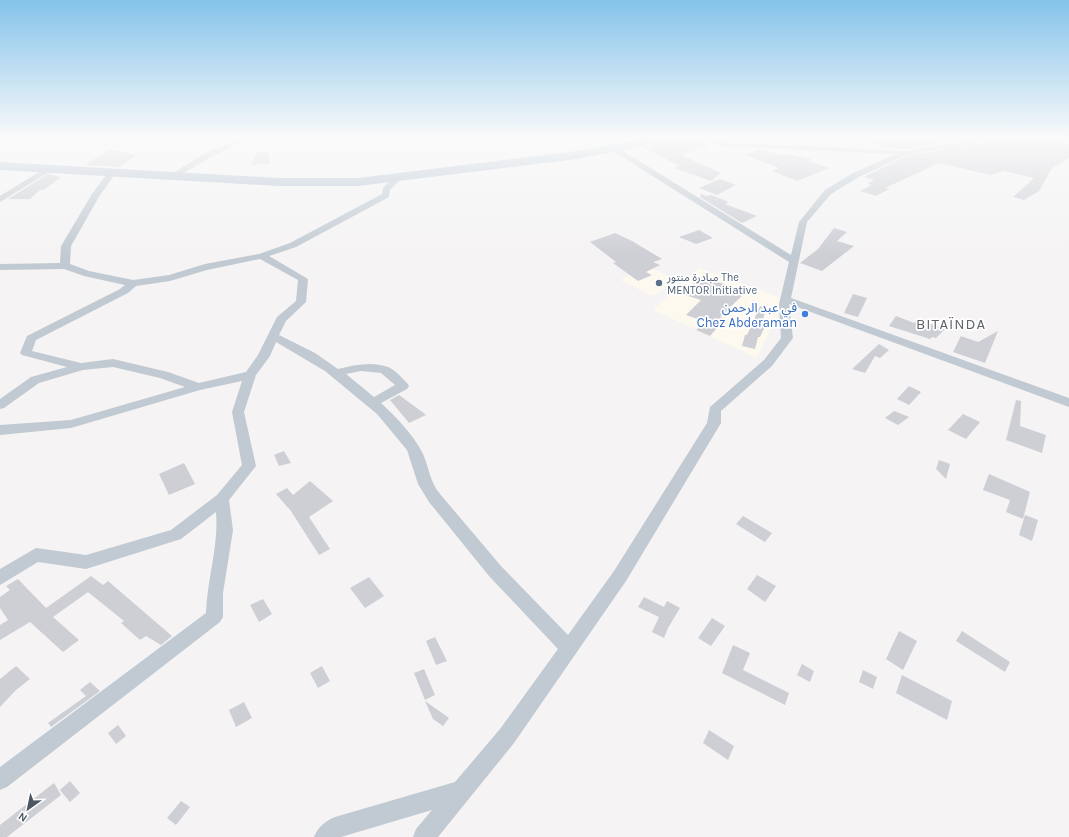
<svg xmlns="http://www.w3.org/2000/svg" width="1069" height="837" font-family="Karla,'Noto Sans Arabic',sans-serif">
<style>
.commercial{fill:#fdf9ef}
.building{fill:#cdcfd5}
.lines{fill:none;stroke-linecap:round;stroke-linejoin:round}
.minor{fill:#c1cad2;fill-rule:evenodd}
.primary{fill:#b3c2d1;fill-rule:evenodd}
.service-dot{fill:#5c6f8a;stroke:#fff;stroke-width:1.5}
.shop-dot{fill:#3f7fe0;stroke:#fff;stroke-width:1.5}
.labels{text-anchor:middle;stroke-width:3.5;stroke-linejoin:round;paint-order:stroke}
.far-service-label{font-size:11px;fill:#4e5e75;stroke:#fff;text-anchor:start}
.shop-label{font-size:13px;fill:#366cbe;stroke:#fff;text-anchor:end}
.quarter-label{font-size:15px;letter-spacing:1px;fill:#5f6368;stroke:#fff}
</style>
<rect width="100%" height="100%" fill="#f5f3f3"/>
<!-- commercial -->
<path class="commercial" d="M647 266 679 281 652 296 620 280Z
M699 268 785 299 757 358 653 310Z"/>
<!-- building -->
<path class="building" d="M678 139H693L709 146 681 155 721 173 711 181 674 168 679 166 643 147Z
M871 139H967L906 149H894L870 143Z
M992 139H1053L1069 144V158L1052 168 1039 191 1024 200 1013 197 1034 178 1004 171 990 175 939 163 885 188 889 189 876 196 860 191 872 185 867 184 874 180 864 177 906 156 988 142Z
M759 149 780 155 783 153 811 159 809 161 829 168 797 181 772 171 779 168 745 155Z
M112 150 137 155 119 167 85 165 107 151Z
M257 152H268L270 163 251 165Z
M48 174 61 177 45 189 40 190 30 199H8Z
M720 179 736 185 717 195 699 188Z
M701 194 706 196 711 195 729 202 725 204 757 216 742 223 700 197Z
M834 228 847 232 837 241 854 246 822 271 800 263 818 249Z
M699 230 713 238 696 244 679 237Z
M615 233 632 241 662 259 653 262 660 265 646 272 652 275 638 281 613 263 616 262 590 242Z
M701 277 747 291 720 317 725 319 710 336 696 330 706 322 686 315 701 300 682 294Z
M853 294 867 298 858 317 844 313Z
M760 306 766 308 763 320 767 322 760 337H758L755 349 742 346 745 335H747Z
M896 316 914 323 918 319 945 329 936 338 932 337 930 339 889 326Z
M998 331 985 363 953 352 961 336 978 342Z
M879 344 889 350 880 358 875 356 865 373 852 369Z
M909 386 921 392 909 405 897 399Z
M399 395 425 414 426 415 409 423 390 400Z
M1016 400 1021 401 1020 426 1046 435 1042 453 1006 440Z
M894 411 909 417 898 425 885 418Z
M963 414 980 422 966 439 948 430Z
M284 451 291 463 279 466 274 455Z
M939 460 950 464 946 479 936 469Z
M184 463 195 484 169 495 159 474Z
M989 474 1030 492 1023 519 1006 512 1010 500 983 490Z
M310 481 333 501 309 517 330 549 319 555 291 511 276 494 287 488 293 495Z
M1025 515 1038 520 1032 541 1019 535Z
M743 516 772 533 765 542 736 524Z
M757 575 776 586 765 602 747 589Z
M91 576 103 585 108 581 172 636 161 645 146 636 140 640 121 623 124 621 88 592 53 617 79 640 63 652 30 622 0 640V625L8 620 0 608V597L10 590 6 586 18 579 46 608Z
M369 577 384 596 365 608 350 588Z
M644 597 664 607 667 601 680 608 668 628 664 638 652 632 659 617 638 607Z
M263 599 272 614 259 622 250 605Z
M712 618 725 626 711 646 698 638Z
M899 631 917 641 903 670 886 659Z
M962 631 1010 662 1005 672 956 641Z
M435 637 447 661 436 665 426 641Z
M733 645 750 653 743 670 789 693 785 705 722 673Z
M802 664 814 671 810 682 797 675Z
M16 666 30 679 16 690 0 707V679Z
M322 666 330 681 318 688 310 673Z
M424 669 435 695 425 700 414 673Z
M863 670 877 677 873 689 859 682Z
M902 675 952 701 947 720 896 693Z
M90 682 100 691 51 727 48 723 86 696 80 690Z
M425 701 449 718 443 726 433 719Z
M244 702 252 718 236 727 229 710Z
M118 725 126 736 116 744 108 733Z
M709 730 734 746 728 760 703 743Z
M70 781 80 793 70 802 60 790Z
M54 783 61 795 7 837H0V825Z
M181 801 190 807 176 825 167 818Z"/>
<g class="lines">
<!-- minor -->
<path class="minor" d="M240 139H249L213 156 175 178 168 176 207 152Z
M705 139H714L721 142 906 151 976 139H991L988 141 906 155 859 177 831 194 807 222 791 298 1069 398V407L789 304 793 338 772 366 721 411V423L626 581 514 743 438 837H413L416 829 432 810 341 837H314C318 827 325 821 335 817L455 782 500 729 558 649 489 576 429 502 418 484 407 450 377 414 325 371 276 342 270 356 256 375 244 412 256 466 229 500 233 530 223 593V617L220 622 7 787 0 790V767L206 613C207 579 219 546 216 512L181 539 86 569 38 562 0 585V569L36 548 86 555 171 530 217 495 242 465 232 412 242 381 200 390 71 428 0 435V425L71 420 185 387 160 378 113 367 83 370 39 383 4 408 0 409V399L31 377 67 367 22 355 20 353 27 336 120 289 125 285 84 276 64 269 0 270V264L60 263 61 246 92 194 109 171H112L116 173 100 195 71 246 70 264 89 271 133 280 169 275 205 264 259 254 290 243 382 194 383 188 395 175H401V179L390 190 389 197 296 247 269 256 308 279 306 302 286 321 279 335 315 353 338 369C354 365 372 361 388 367 395 370 402 378 407 383L409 386 407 389 381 403C396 417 414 435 423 454 429 468 430 482 440 494L501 566 568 635 614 571 707 423 710 407 764 360 781 338 779 304 789 262 608 148 615 146 791 255 799 222 825 190 853 173 896 154 720 146ZM260 259 298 280 296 301 277 317 258 355 246 372 199 383 168 372 113 359 81 363 32 351 36 340 128 293 136 286 170 281 207 270ZM361 371 381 373 395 385 374 397 346 374Z
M47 167 54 169 0 202V196Z"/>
<!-- primary -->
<path class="primary" d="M644 139H668L662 142 577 159 358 186H279L0 170V162L279 178H358L577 151Z"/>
</g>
<!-- sky -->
<linearGradient id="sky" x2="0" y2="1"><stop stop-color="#85c3ea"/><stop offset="0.54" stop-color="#fafafa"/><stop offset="1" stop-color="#fafafa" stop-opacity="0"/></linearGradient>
<rect width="1069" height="256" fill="url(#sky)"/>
<!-- markers -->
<circle class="service-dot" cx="659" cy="283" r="4"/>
<circle class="shop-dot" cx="805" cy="314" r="4"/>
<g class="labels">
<!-- far-service labels -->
<g class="far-service-label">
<text x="667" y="281">مبادرة منتور The<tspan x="667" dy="13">MENTOR Initiative</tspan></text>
</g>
<!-- shop labels -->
<g class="shop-label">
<text x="797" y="312">في عبد الرحمن<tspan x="797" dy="15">Chez Abderaman</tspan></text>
</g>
<!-- quarter labels -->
<g class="quarter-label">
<text x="951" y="329">BITAÏNDA</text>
</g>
</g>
<!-- north arrow -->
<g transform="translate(28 809) rotate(213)" stroke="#ffffff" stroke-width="3" paint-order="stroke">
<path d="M0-3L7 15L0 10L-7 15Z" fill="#4a5661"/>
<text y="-6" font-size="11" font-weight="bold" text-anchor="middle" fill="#4a5661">N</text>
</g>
</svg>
